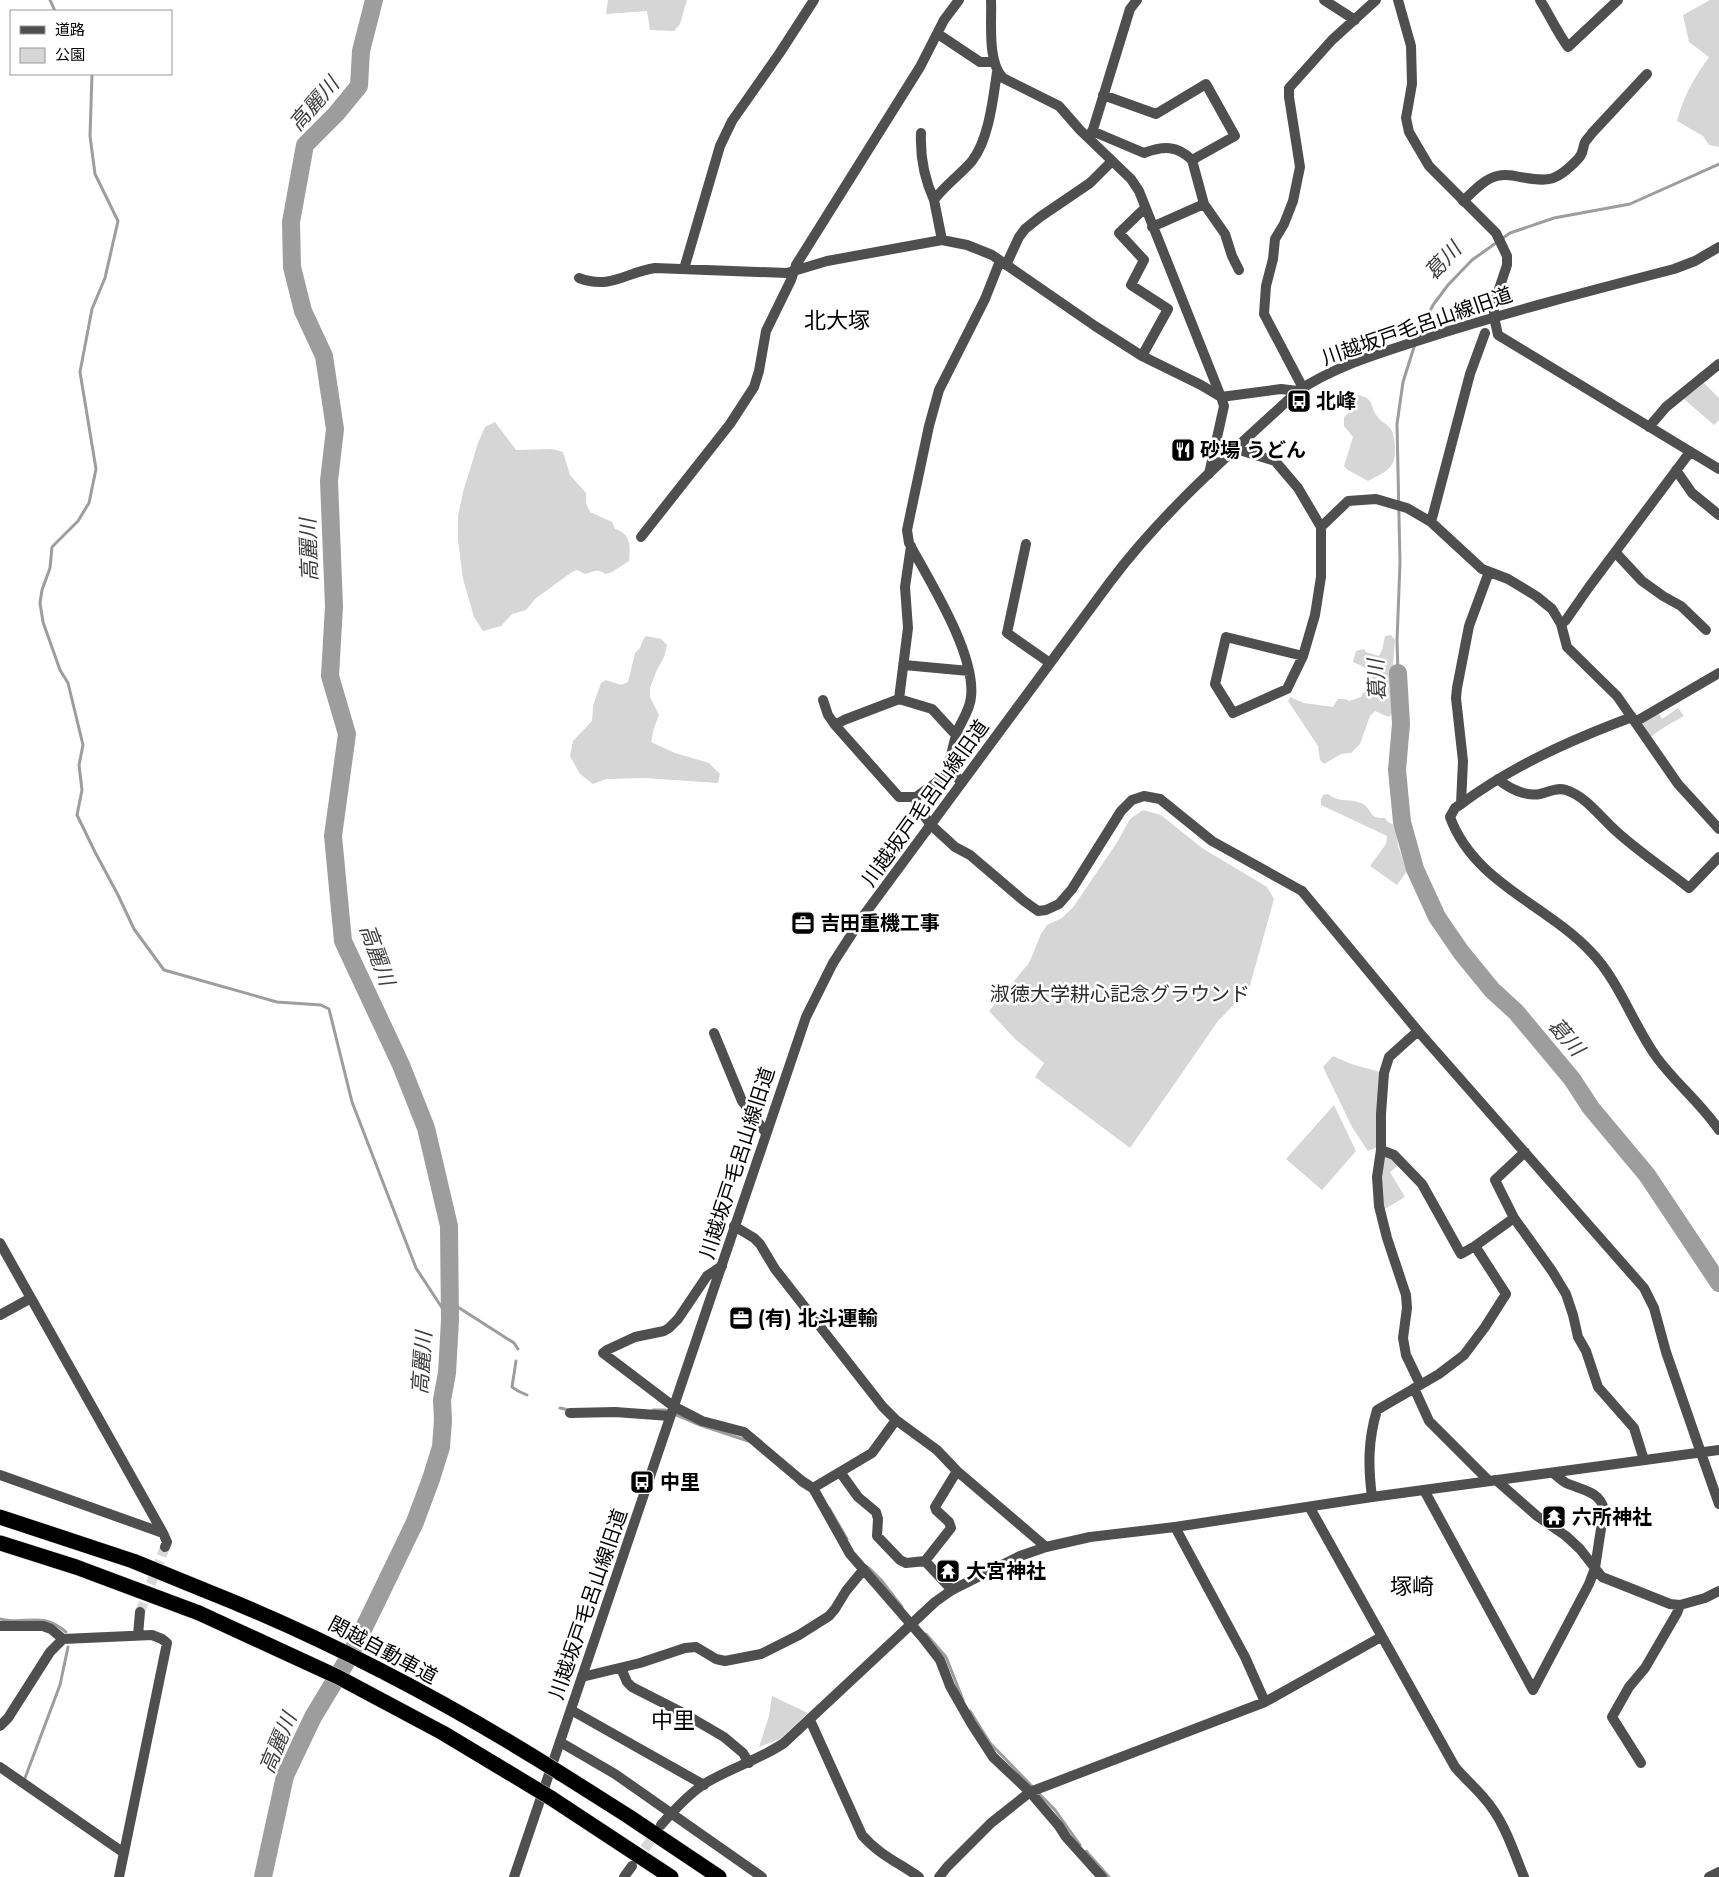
<svg xmlns="http://www.w3.org/2000/svg" width="1719" height="1877" font-family="Jost,'Noto Sans JP',sans-serif">
<style>
.green{fill:#d6d6d6}
.lines{fill:none;stroke-linecap:round;stroke-linejoin:round}
.stream{stroke:#9d9d9d;stroke-width:3}
.river{stroke:#9d9d9d;stroke-width:18}
.minor-tunnel{stroke:#d9d9d9;stroke-width:10;stroke-dasharray:10 5;stroke-linecap:butt}
.tertiary-tunnel{stroke:#d9d9d9;stroke-width:10;stroke-dasharray:10 5;stroke-linecap:butt}
.motorway-casing{stroke:#dbdbdb;stroke-width:16}
.minor{stroke:#4f4f4f;stroke-width:10}
.tertiary{stroke:#4f4f4f;stroke-width:10}
.motorway{stroke:#000;stroke-width:15}
.motorway-bridge-casing{stroke:#dbdbdb;stroke-width:16;stroke-linecap:butt}
.motorway-bridge{stroke:#000;stroke-width:15}
.labels{text-anchor:middle;stroke-width:5;stroke-linejoin:round;paint-order:stroke}
.street-label{font-size:20px;fill:#000;stroke:#fff}
.poi-label{font-size:20px;font-weight:bold;fill:#000;stroke:#fff;text-anchor:start}
.park-label{font-size:20px;fill:#2d2d2d;stroke:#fff}
.water-label{font-size:21px;font-style:italic;fill:#3e3e3e;stroke:#fff}
.quarter-label{font-size:22px;fill:#000;stroke:#fff}
</style>
<rect width="100%" height="100%" fill="#fff"/>
<!-- green -->
<path class="green" d="M608 0H687L680 24 674 31 650 30 647 11 606 14Z
M1710 0H1719V147L1709 145 1703 136 1677 121C1685 93 1693 80 1709 57L1689 42 1683 15Z
M1704 383 1719 398V420L1714 425 1684 399Z
M1358 395C1376 399 1369 406 1377 416 1380 421 1387 424 1391 429 1394 435 1395 442 1395 448 1396 469 1385 472 1368 481L1348 470 1344 466 1353 437 1344 426V417L1352 410V402Z
M495 422 516 450 552 449 563 452 570 475 586 493V503L590 512 612 522 615 529C632 534 630 547 629 561L612 572 605 574C598 568 593 572 585 574L577 570 572 572 535 599 526 610 512 614 501 626 483 631 474 617 463 579 458 540V516L463 492 478 443 485 427Z
M1391 635 1395 640 1391 689 1395 705 1392 713 1389 717 1375 711 1370 716 1360 744 1351 753 1341 754 1324 764 1320 760 1318 746 1288 701 1290 697 1304 703 1333 707 1338 699H1345L1349 701 1361 697 1373 675 1364 667 1353 662 1356 651 1364 649 1366 652 1379 656 1382 650 1385 636Z
M646 636 661 639 667 645 664 657 656 672 650 688V697L659 715 654 728 651 742 675 753 709 763 720 774 718 783 644 778 606 779 593 784 580 774 570 756 573 741 592 721 593 706 601 683 606 680 621 685 628 682 635 653 640 648 643 640Z
M1678 708 1684 716C1672 723 1661 728 1651 737L1642 722 1658 712 1662 719Z
M1328 794C1340 804 1349 797 1363 804 1373 810 1368 819 1385 818L1388 822 1396 826 1398 846 1407 871 1397 885 1370 866 1386 844 1387 836 1321 805V799L1323 795Z
M1143 810 1161 815 1202 848 1267 887 1274 899 1249 989 1218 1021 1130 1148 1035 1077 1044 1063 1015 1039 989 1011 1029 963 1041 934 1047 925 1062 918 1074 906 1116 844 1130 819Z
M1333 1056 1351 1064 1380 1072 1377 1147 1368 1151 1352 1127 1323 1067Z
M1334 1105 1356 1151 1322 1190 1286 1159Z
M1386 1154 1399 1165 1390 1172 1405 1197 1383 1210C1382 1192 1379 1171 1386 1154Z
M772 1696 808 1713 780 1739 759 1747 769 1716Z"/>
<g class="lines">
<!-- stream -->
<path class="stream" d="M50 0 55 11
M92 74 90 136 95 174 118 221 105 278 92 309 80 372 96 469 89 503 78 521 52 547 50 568 42 590 40 603 43 622 60 670 68 683 83 745 79 765 82 790 77 815 95 852 118 895 134 929 164 970 277 1002 321 1005 329 1009 352 1102 416 1268 450 1320
M1417 338 1433 305 1448 285 1472 260 1510 233 1554 218 1630 204 1719 164
M1398 673 1397 641 1400 563 1397 424 1403 382 1415 344
M450 1302 514 1343 518 1349
M516 1361 512 1387 518 1391 527 1395
M560 1408 569 1410
M653 1410H665L700 1425 748 1441
M799 1484 810 1491
M829 1508 847 1539
M869 1568 881 1580 902 1607
M0 1619C25 1626 41 1610 66 1632
M926 1634 946 1657 963 1700
M970 1711 990 1743 1055 1810 1080 1845
M25 1778 60 1685 68 1647
M1086 1851 1109 1877"/>
<!-- river -->
<path class="river" d="M1398 673 1401 724 1397 770 1402 822 1415 869 1437 917 1461 952 1492 990 1516 1012 1572 1079 1591 1108 1647 1175 1719 1283
M263 1877 285 1776 313 1717 351 1654 376 1603 415 1522 431 1479 441 1447 443 1420 442 1400 447 1373 450 1320 449 1226 426 1128 401 1065 343 941 333 836 347 734 330 676 334 606 329 481 335 429 324 356 303 311 292 267 291 222 305 145 336 114 359 86 361 51 374 0"/>
<!-- minor-tunnel -->
<path class="minor-tunnel" d="M140 1612 165 1547"/>
<!-- tertiary-tunnel -->
<path class="tertiary-tunnel" d="M636 1861 658 1830"/>
<!-- motorway casing -->
<g class="motorway-casing">
<path id="motorway" d="M0 1517 133 1561 204 1590
M0 1543 76 1567 199 1613
M560 1773 628 1816 719 1877
M551 1798 671 1877"/>
</g>
<!-- minor -->
<path class="minor" d="M991 0C992 22 987 62 1003 78L1059 106 1080 130 1131 179 1139 191 1221 397 1281 389 1298 391
M1324 0 1355 20
M1540 0C1550 16 1557 32 1568 47L1618 0
M938 34 980 62H993
M1103 95 1156 114 1206 84 1235 136 1192 160
M1092 131 1144 153C1163 146 1177 145 1192 160L1204 204 1225 234 1232 256 1239 270
M921 133C920 157 924 178 934 200
M1091 136 1130 9 1137 0
M1463 201C1473 192 1484 179 1497 176 1505 174 1512 175 1520 177 1549 182 1556 182 1578 159 1584 153 1582 149 1585 142 1587 139 1590 136 1592 133L1647 74
M1152 227 1204 204
M942 240 934 200C945 185 960 175 972 161 989 139 993 99 997 72
M1006 265 1019 237 1025 229 1040 217 1090 183 1112 161
M684 269 720 146 732 121 779 54 814 0
M579 278C611 290 626 272 655 268L787 273 827 261 942 240 967 245 992 255 1095 326 1142 356 1201 385 1221 397 1224 406 1209 474
M1494 317 1498 335 1719 469
M1142 356 1168 309 1131 285 1144 260 1119 233 1145 208
M1303 388 1264 314 1266 286 1273 259 1275 239 1284 224 1293 201 1300 167 1289 97V88L1332 40 1376 0
M1649 427 1666 407 1719 364
M1236 449 1275 461 1298 488 1321 527V577L1315 615 1303 656 1287 689 1233 713 1215 684 1226 637 1303 656
M1676 470 1692 493 1719 515
M1431 522 1470 374 1485 333
M1321 527 1348 501 1376 499 1407 508 1431 522 1482 569 1508 579 1536 596 1552 609 1561 624 1567 647 1617 696 1678 784 1719 829
M641 537 730 424 754 387 759 371 766 331 791 280 796 265 920 67 944 20 959 0
M1026 544 1007 633 1050 663
M1615 552 1642 581 1663 596 1681 606 1706 630
M1561 624 1566 620 1589 587 1690 452
M904 665 969 671
M899 699 908 628 905 587 911 546
M823 700 828 715 835 725 899 797H916L945 776 948 769
M1635 722 1719 673
M835 725 844 720 899 699 932 709 956 735
M1498 779C1508 788 1526 797 1540 794 1549 792 1556 787 1566 790 1587 797 1600 817 1616 831 1639 852 1665 869 1689 888L1719 857
M962 782 948 769C951 757 953 744 957 732 962 720 970 710 971 697 976 654 930 582 909 543L907 530 929 426 939 390 985 299 1000 261
M916 797V805L931 825
M1461 804 1463 761 1456 698 1457 688 1469 626 1489 572
M1302 891 1418 1031 1644 1288 1654 1308 1666 1352 1701 1453
M1418 1031 1389 1057 1384 1073 1381 1114V1150L1377 1177 1379 1206 1387 1238 1406 1295 1407 1308 1403 1338 1406 1355 1420 1384
M714 1033 742 1101 766 1133
M1381 1150 1394 1155 1422 1184 1461 1254 1475 1246 1514 1218 1552 1271 1566 1294 1573 1315 1578 1337 1586 1351 1598 1387 1634 1428 1644 1460
M1514 1218 1495 1180 1525 1152
M734 1226 754 1238 760 1244 775 1269 883 1407 896 1420 937 1450 957 1471 1046 1547
M0 1243 163 1533 167 1542 165 1547
M722 1266 707 1276 678 1319 669 1328 664 1331 635 1337 607 1350 603 1353 673 1406 702 1421 744 1432 802 1481 813 1488 850 1554 923 1638 940 1660 950 1686 971 1723 993 1757 1030 1792 1059 1826 1066 1837 1102 1877
M0 1315 31 1298
M1414 1388 1429 1421 1489 1481
M570 1413 615 1412 670 1416
M840 1472 858 1497 876 1512 878 1519 877 1536 900 1560 906 1563 925 1561 952 1590
M0 1475 163 1533
M1496 1480 1537 1516 1566 1536 1580 1549 1602 1577 1640 1592 1670 1604 1680 1605 1705 1598 1719 1591
M813 1488 872 1453 896 1420
M1424 1490 1533 1690
M1372 1497C1368 1466 1368 1440 1377 1410L1439 1374 1464 1355 1485 1327 1506 1294 1475 1246
M1310 1508 1455 1767C1464 1778 1475 1787 1484 1798 1504 1820 1513 1850 1524 1877
M1175 1527 1245 1657 1265 1702
M925 1561 951 1528 949 1522 936 1510 935 1507 957 1471
M0 1626H43L51 1629 63 1639 152 1635 162 1639 167 1643 119 1877
M138 1635 140 1612
M621 1668 627 1682 632 1687 683 1713 724 1737 743 1753 749 1763
M582 1677 640 1663 685 1648 696 1647 716 1659 725 1661 761 1654 799 1635 829 1616 835 1609 846 1591 864 1569
M1533 1690 1589 1584 1595 1568 1604 1509C1599 1491 1582 1490 1566 1483 1561 1480 1557 1476 1553 1473
M571 1710 704 1785
M810 1720 862 1835C878 1854 899 1863 919 1877
M0 1726 8 1718 50 1652 63 1639
M560 1742 615 1774 762 1877
M1641 1763 1612 1717 1629 1687 1645 1668 1677 1613 1680 1605
M0 1767 124 1853
M939 1877 947 1867 991 1823 1030 1792 1265 1702 1381 1637"/>
<!-- tertiary -->
<path class="tertiary" d="M1398 0 1411 46 1412 84 1406 118 1409 132 1429 166 1496 233 1507 256V265L1494 304V317
M1632 717C1571 740 1514 765 1461 804L1455 808 1450 817C1474 883 1546 904 1591 952 1619 981 1632 1022 1655 1055 1674 1082 1701 1103 1719 1130
M931 825 955 847 970 855 1024 901 1038 911 1046 910 1059 904 1072 889 1121 811 1132 800 1144 796 1160 799 1212 841 1302 891
M1701 1453 1719 1504
M661 1825C674 1810 688 1795 704 1784 730 1768 759 1760 784 1743L935 1602 952 1590 1020 1556 1046 1547 1090 1537 1175 1527 1372 1497 1719 1450
M514 1877 806 1017 833 963 864 915 1110 582C1164 510 1232 452 1298 391 1335 366 1378 354 1420 340 1504 313 1589 291 1674 269L1695 261 1719 247
M624 1877 632 1866
M1709 1877 1719 1872"/>
<!-- motorway -->
<use href="#motorway" class="motorway"/>
<!-- motorway-bridge casing -->
<g class="motorway-bridge-casing">
<path id="motorway-bridge" d="M204 1590C328 1639 447 1702 560 1773
M199 1613 338 1677 443 1733 551 1798"/>
</g>
<!-- motorway-bridge -->
<use href="#motorway-bridge" class="motorway-bridge"/>
</g>
<!-- icons -->
<defs>
<g id="bus-square" transform="scale(1.25)"><rect x="-9" y="-9" width="18" height="18" rx="4" fill="#000" stroke="#fff"/><path d="M-5-6H5V4H4V6H2V4H-2V6H-4V4H-5ZM-3.5-4V0h7V-4ZM-3.5 1.2v1.5H-2V1.2ZM2 1.2v1.5H3.5V1.2Z" fill="#fff"/></g>
<g id="restaurant-square" transform="scale(1.25)"><rect x="-9" y="-9" width="18" height="18" rx="4" fill="#000" stroke="#fff"/><path d="M-5-6h1v4h1v-4h1v4h1v-4h1v5L-1.5 .5V6h-2V.5L-5-1ZM5-6V6H3V1.5H1.5Q1.5-4 5-6Z" fill="#fff"/></g>
<g id="office-square" transform="scale(1.25)"><rect x="-9" y="-9" width="18" height="18" rx="4" fill="#000" stroke="#fff"/><path d="M-6-3h4V-5.5h4V-3h4V5H-6ZM-1-4.5V-3h2v-1.5ZM-6 0V1H6V0Z" fill="#fff"/></g>
<g id="temple-square" transform="scale(1.25)"><rect x="-9" y="-9" width="18" height="18" rx="4" fill="#000" stroke="#fff"/><path d="M0-6L5-2H3V0L6.5 2.5H4V6H1.5V3h-3V6H-4V2.5H-6.5L-3 0V-2H-5Z" fill="#fff"/></g>
</defs>
<g fill-rule="evenodd">
<use href="#bus-square" x="1299" y="401"/>
<use href="#restaurant-square" x="1183" y="450"/>
<use href="#office-square" x="803" y="923"/>
<use href="#office-square" x="741" y="1318"/>
<use href="#bus-square" x="642" y="1482"/>
<use href="#temple-square" x="1554" y="1517"/>
<use href="#temple-square" x="948" y="1571"/>
</g>
<g class="labels">
<!-- street labels -->
<g class="street-label">
<text transform="translate(1417 326) rotate(-19)" y="7">川越坂戸毛呂山線旧道</text>
<text transform="translate(925 803) rotate(-54)" y="7">川越坂戸毛呂山線旧道</text>
<text transform="translate(737 1163) rotate(-72)" y="7">川越坂戸毛呂山線旧道</text>
<text transform="translate(588 1604) rotate(-71)" y="7">川越坂戸毛呂山線旧道</text>
<text transform="translate(383 1650) rotate(28)" y="7">関越自動車道</text>
</g>
<!-- poi labels -->
<g class="poi-label">
<text x="1316" y="408">北峰</text>
<text x="1200" y="457">砂場 うどん</text>
<text x="820" y="930">吉田重機工事</text>
<text x="758" y="1325">(有) 北斗運輸</text>
<text x="660" y="1489">中里</text>
<text x="1572" y="1524">六所神社</text>
<text x="966" y="1578">大宮神社</text>
</g>
<!-- park labels -->
<g class="park-label">
<text x="1120" y="1001">淑徳大学耕心記念グラウンド</text>
</g>
<!-- water labels -->
<g class="water-label">
<text transform="translate(314 104) rotate(-49)" y="7">高麗川</text>
<text transform="translate(1443 261) rotate(-47)" y="7">葛川</text>
<text transform="translate(309 550) rotate(-92)" y="7">高麗川</text>
<text transform="translate(1377 680) rotate(-93)" y="7">葛川</text>
<text transform="translate(377 955) rotate(70)" y="7">高麗川</text>
<text transform="translate(1566 1037) rotate(49)" y="7">葛川</text>
<text transform="translate(422 1363) rotate(-86)" y="7">高麗川</text>
<text transform="translate(278 1743) rotate(-67)" y="7">高麗川</text>
</g>
<!-- quarter labels -->
<g class="quarter-label">
<text x="837" y="328">北大塚</text>
<text x="1412" y="1594">塚崎</text>
<text x="673" y="1728">中里</text>
</g>
</g>
<!-- legend -->
<rect x="10" y="10" width="162" height="65" fill="#ffffff" stroke="#999999"/>
<rect x="20" y="26" width="25" height="8" fill="#4f4f4f" stroke="#999999"/>
<text x="55" y="35" font-size="15" fill="#000000">道路</text>
<rect x="20" y="48" width="25" height="15" fill="#d6d6d6" stroke="#999999"/>
<text x="55" y="60" font-size="15" fill="#000000">公園</text>
</svg>
